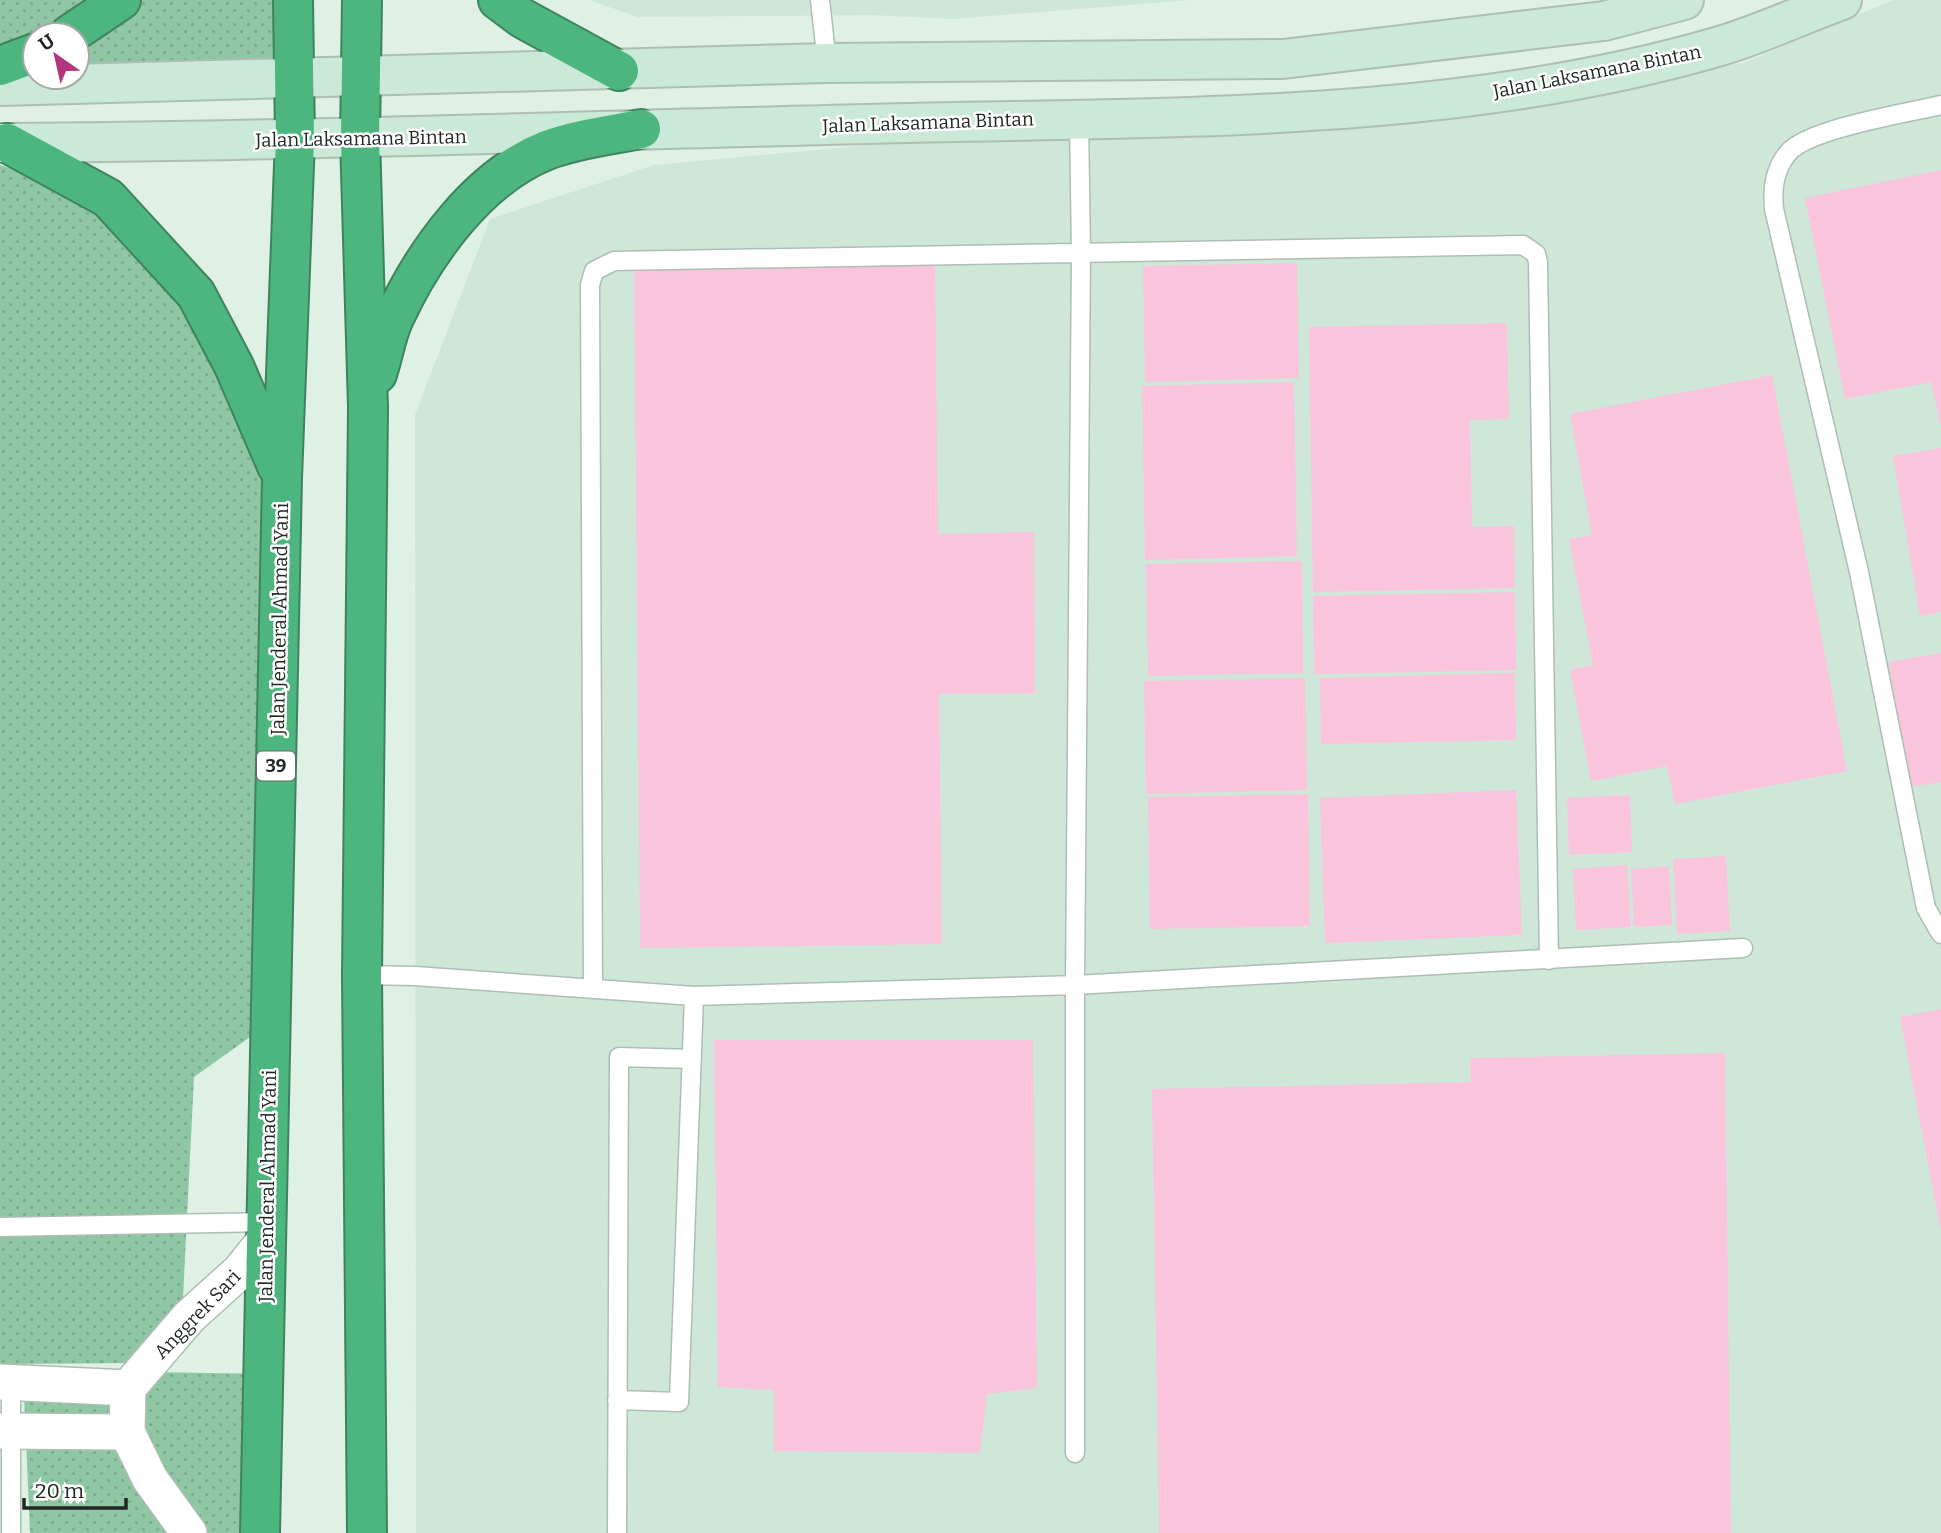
<svg xmlns="http://www.w3.org/2000/svg" width="1941" height="1533" font-family="Bitter,serif">
<style>
.built{fill:#cfe7d8}
.grass{fill:url(#grass-dots)}
.building{fill:#fbc4dd}
.lines{fill:none;stroke-linecap:round;stroke-linejoin:round}
.lane-casing{stroke:#aebeb3;stroke-width:21}
.street-casing{stroke:#aebeb3;stroke-width:38}
.secondary-casing{stroke:#aebeb3;stroke-width:42}
.highway-casing{stroke:#3e845e;stroke-width:42}
.lane{stroke:#fff;stroke-width:18}
.street{stroke:#fff;stroke-width:35}
.secondary{stroke:#cae9d8;stroke-width:38}
.highway{stroke:#4db67e;stroke-width:38}
.labels{text-anchor:middle;stroke-width:5;stroke-linejoin:round;paint-order:stroke}
.shield{fill:#fff;stroke:#646865;stroke-width:2}
.shield-label{font-size:18px;font-weight:bold;fill:#212823}
.street-label{font-size:19px;fill:#212823;stroke:#fff}
</style>
<defs>
<pattern id="grass-dots" width="8" height="8" patternUnits="userSpaceOnUse" patternTransform="scale(1.75)"><rect width="8" height="8" fill="#8fc7a4"/><path d="M2 2h.1M6 6h.1" fill="none" stroke="#7bab8d" stroke-width="1.8" stroke-linecap="round"/></pattern>
</defs>
<rect width="100%" height="100%" fill="#dff0e5"/>
<!-- built -->
<path class="built" d="M590 0H1192L953 19 871 15 637 17Z
M1893 0H1941V1533H416L415 415 490 219 654 165 1743 63Z"/>
<!-- grass -->
<path class="grass" d="M0 0H293L295 76 77 77V35H35L0 59Z
M0 165 46 180 107 216 260 387 288 1010 194 1077 183 1298 144 1363 0 1364Z
M23 1370 266 1374 267 1533H30Z"/>
<!-- building -->
<path class="building" d="M1941 170V423H1940L1931 382 1845 399 1805 198Z
M935 261 938 534 1034 532 1035 693 939 694 942 944 640 948 634 266Z
M1297 263 1299 378 1145 382 1143 266Z
M1507 323 1509 419 1470 420 1472 527 1514 526 1515 588 1313 592 1309 327Z
M1772 375 1847 771 1675 804 1667 766 1591 781 1570 670 1593 665 1569 539 1592 535 1570 414Z
M1294 382 1297 556 1145 560 1142 386Z
M1941 448V612L1920 616 1893 456Z
M1302 561 1303 673 1148 676 1146 564Z
M1515 592 1516 670 1314 674 1313 596Z
M1941 653V782L1909 787 1889 662Z
M1515 673 1516 740 1321 744 1320 678Z
M1305 678 1307 790 1146 794 1144 681Z
M1516 790 1522 935 1325 943 1320 798Z
M1308 794 1310 926 1150 929 1148 797Z
M1630 795 1632 852 1569 855 1567 798Z
M1726 856 1730 931 1677 934 1673 859Z
M1627 865 1631 927 1576 930 1573 869Z
M1669 866 1672 925 1634 927 1631 869Z
M1941 1009V1227H1940L1900 1017Z
M714 1040H1033L1037 1388 987 1394 980 1453 774 1451V1390L718 1387Z
M1725 1053 1731 1533H1159L1152 1089 1471 1082 1470 1058Z"/>
<g class="lines">
<!-- lane casing -->
<g class="lane-casing">
<path id="lane" d="M820 0 827 63
M1941 105C1907 113 1807 129 1788 153 1774 170 1772 189 1774 209L1859 572 1926 908 1941 934
M362 975 415 976 694 996 1075 985 1743 948
M593 989 590 285 594 271 614 261 1523 245 1536 254 1538 262 1549 960
M0 1227 266 1222
M11 1383V1533
M617 1400 679 1402 694 996
M1075 1453V985L1081 254 1079 118
M617 1533 619 1057 692 1059"/>
</g>
<!-- street casing -->
<g class="street-casing">
<path id="street" d="M0 1382 128 1388
M0 1431 127 1432
M189 1533 150 1479 127 1432 128 1388 189 1317 240 1271 265 1240"/>
</g>
<!-- secondary casing -->
<g class="secondary-casing">
<path id="secondary" d="M0 86 827 63 1283 59 1604 21 1684 0
M0 143C289 141 578 131 867 124 1149 116 1447 126 1720 46 1761 34 1801 15 1842 0"/>
</g>
<!-- highway casing -->
<g class="highway-casing">
<path id="highway" d="M362 0 360 138 368 407 362 975 367 1533
M498 0 522 18 619 71
M69 35 121 0
M0 66 35 53
M7 143 108 198 196 294 234 366 277 466
M377 374C383 356 386 335 394 318 424 253 478 177 547 150 576 139 610 135 641 129
M260 1533 282 478 295 139 293 0"/>
</g>
<!-- lane -->
<use href="#lane" class="lane"/>
<!-- street -->
<use href="#street" class="street"/>
<!-- secondary -->
<use href="#secondary" class="secondary"/>
<!-- highway -->
<use href="#highway" class="highway"/>
</g>
<g class="labels">
<!-- shield labels -->
<rect class="shield" x="257" y="751.5" width="38" height="29" rx="5"/>
<g class="shield-label">
<text x="276" y="772">39</text>
</g>
<!-- street labels -->
<g class="street-label">
<text transform="translate(1597 71) rotate(-11)" y="7">Jalan Laksamana Bintan</text>
<text transform="translate(928 122) rotate(-2)" y="7">Jalan Laksamana Bintan</text>
<text transform="translate(361 138) rotate(-1)" y="7">Jalan Laksamana Bintan</text>
<text transform="translate(279 619) rotate(-89)" y="7">Jalan Jenderal Ahmad Yani</text>
<text transform="translate(267 1186) rotate(-89)" y="7">Jalan Jenderal Ahmad Yani</text>
<text transform="translate(197 1314) rotate(-46)" y="7">Anggrek Sari</text>
</g>
</g>
<!-- north arrow -->
<g transform="translate(56 56) rotate(326)"><circle r="33" fill="#ffffff" stroke="#a6a9a7" stroke-width="2"/>
<path d="M0-5L12 26L0 18L-12 26Z" fill="#b5347e"/>
<text y="-10" font-size="19" font-weight="bold" text-anchor="middle" fill="#212823">U</text>
</g>
<!-- scale -->
<path d="M24 1498v10h102v-10" fill="none" stroke="#212823" stroke-width="3.5"/>
<text x="35" y="1498" font-size="21" fill="#212823" stroke="#ffffff" stroke-width="5" paint-order="stroke">20 m</text>
</svg>
